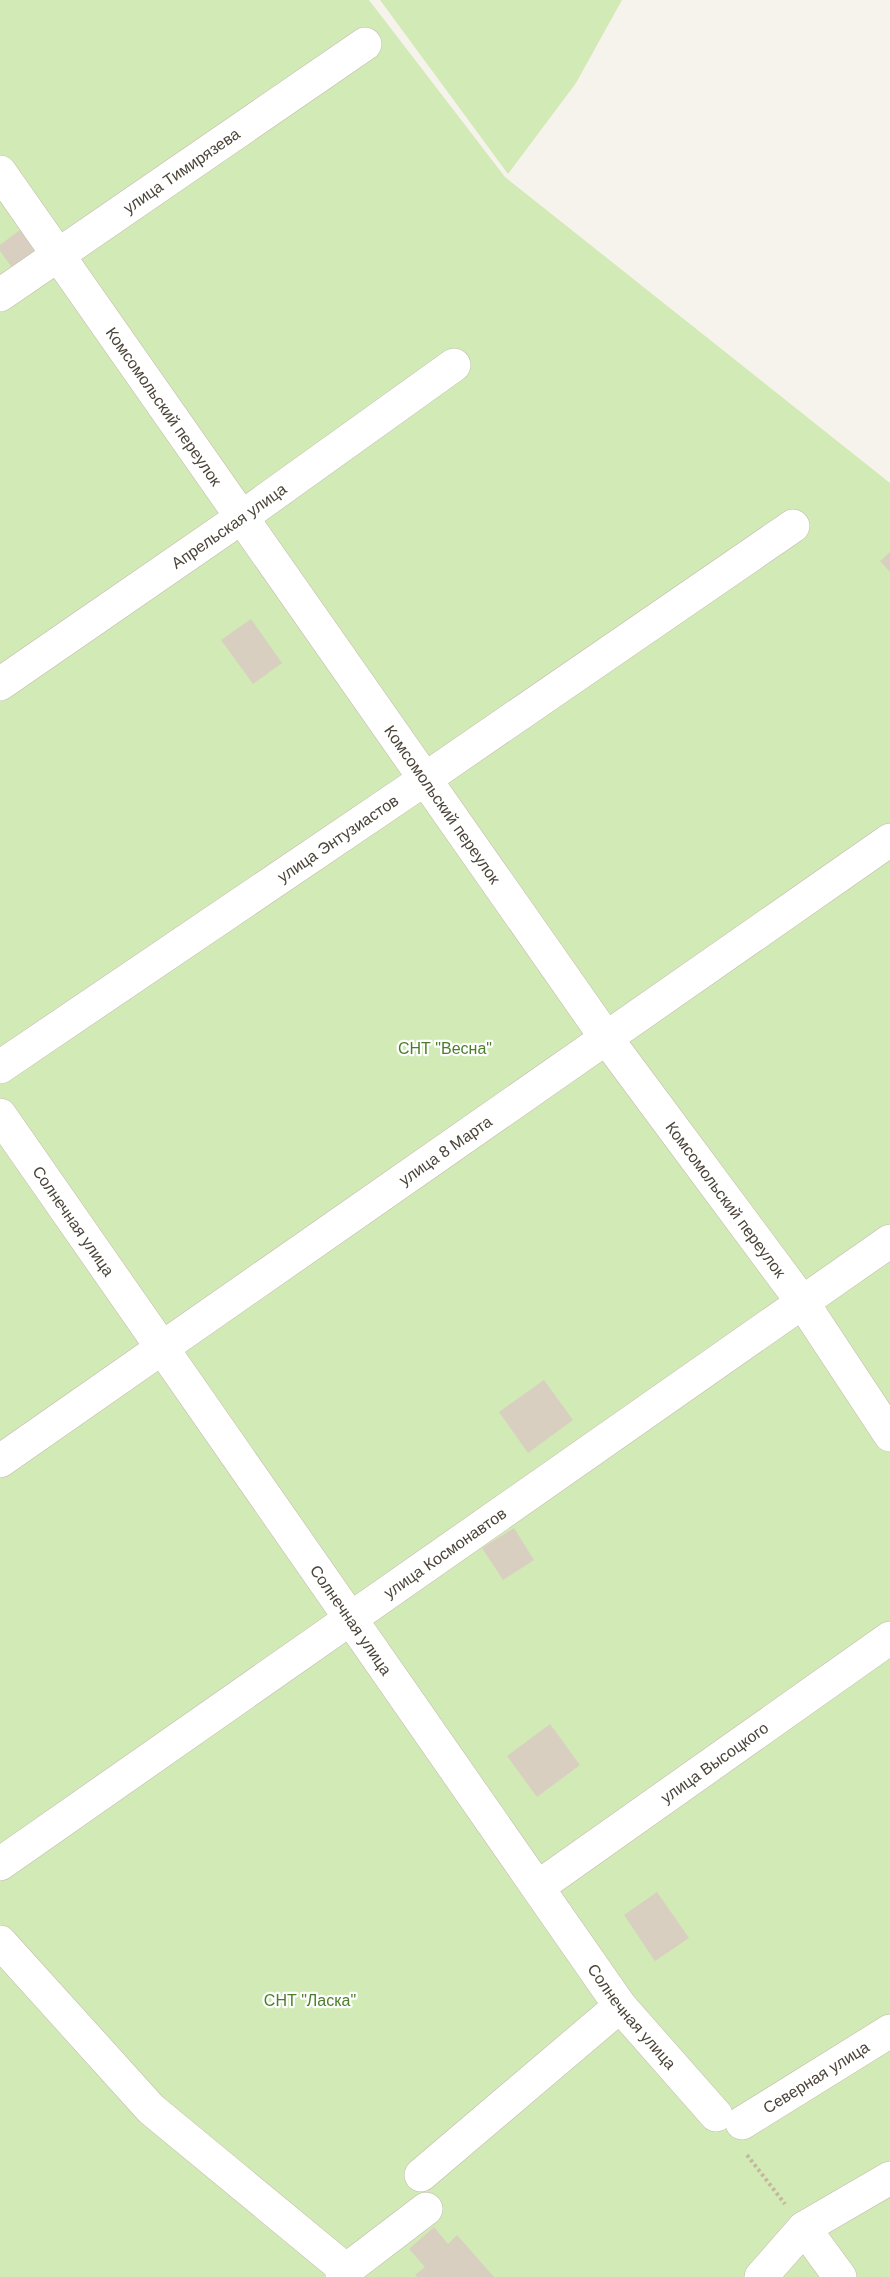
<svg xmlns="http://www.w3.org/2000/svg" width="890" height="2277" font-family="Helvetica,sans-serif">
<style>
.green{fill:#d2eab5}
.building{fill:#d8cfc1}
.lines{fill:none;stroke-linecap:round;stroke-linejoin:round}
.minor-casing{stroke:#c2bbae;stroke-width:34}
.path{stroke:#c4b79f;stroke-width:4;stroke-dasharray:3 3;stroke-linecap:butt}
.minor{stroke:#fff;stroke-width:33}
.labels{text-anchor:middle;stroke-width:4.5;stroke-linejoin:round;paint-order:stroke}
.street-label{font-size:16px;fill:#4b4439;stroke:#fff}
.park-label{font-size:16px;fill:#4a7f2a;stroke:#fff}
</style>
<rect width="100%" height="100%" fill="#f6f3ec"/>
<!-- green -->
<path class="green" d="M0 0H369L505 177 890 483V2277H0Z
M380 0H622L576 83 508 174Z"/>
<!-- building -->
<path class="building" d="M28 224 44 246 13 269 0 251V245Z
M890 552V572L880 561Z
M251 619 282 663 253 684 221 640Z
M544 1380 573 1420 528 1453 499 1412Z
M514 1528 534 1560 503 1580 482 1548Z
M550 1724 580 1765 537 1797 507 1756Z
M657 1892 689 1938 655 1961 624 1915Z
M434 2227 448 2244 457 2235 494 2277H417L415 2275 425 2267 409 2249Z"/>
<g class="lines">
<!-- minor casing -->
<g class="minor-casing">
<g id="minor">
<path id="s1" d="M0 172 607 1039 803 1303 890 1435"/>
<path id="s2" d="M0 295 365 44"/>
<path id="s3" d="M0 684 242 517 454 365"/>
<path id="s4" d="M0 1067 425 779 793 526"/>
<path id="s5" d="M0 1115 620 2006 716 2115"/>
<path id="s6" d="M0 1461 890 840"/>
<path id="s7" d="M0 1864 890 1241"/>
<path id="s8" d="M538 1887 890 1638"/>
<path d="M0 1942 151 2109 346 2270"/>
<path id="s9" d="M742 2123 890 2031"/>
<path d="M421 2175 620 2006"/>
<path d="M804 2228 840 2277"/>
<path d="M342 2277 346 2270 426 2209"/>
<path d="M761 2277 804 2228 890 2178"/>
</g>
</g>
<!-- path -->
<path class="path" d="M747 2155 785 2204"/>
<!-- minor -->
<use href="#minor" class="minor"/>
</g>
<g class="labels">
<!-- street labels -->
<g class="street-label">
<text dy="6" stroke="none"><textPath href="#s2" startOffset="220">улица Тимирязева</textPath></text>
<text dy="6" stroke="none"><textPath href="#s1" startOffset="286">Комсомольский переулок</textPath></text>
<text dy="6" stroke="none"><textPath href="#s3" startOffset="278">Апрельская улица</textPath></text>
<text dy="6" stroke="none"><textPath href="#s1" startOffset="772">Комсомольский переулок</textPath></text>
<text dy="6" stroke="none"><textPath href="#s4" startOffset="408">улица Энтузиастов</textPath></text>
<text dy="6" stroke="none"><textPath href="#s6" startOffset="543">улица 8 Марта</textPath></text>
<text dy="6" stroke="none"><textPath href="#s1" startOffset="1258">Комсомольский переулок</textPath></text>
<text dy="6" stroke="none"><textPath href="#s5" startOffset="129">Солнечная улица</textPath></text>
<text dy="6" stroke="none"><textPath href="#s7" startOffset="543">улица Космонавтов</textPath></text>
<text dy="6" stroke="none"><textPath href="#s5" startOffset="615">Солнечная улица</textPath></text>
<text dy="6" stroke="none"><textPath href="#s8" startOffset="216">улица Высоцкого</textPath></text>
<text dy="6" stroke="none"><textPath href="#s5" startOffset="1101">Солнечная улица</textPath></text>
<text dy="6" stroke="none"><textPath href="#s9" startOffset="87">Северная улица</textPath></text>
</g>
<!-- park labels -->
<g class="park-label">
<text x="445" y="1054">СНТ "Весна"</text>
<text x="310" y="2006">СНТ "Ласка"</text>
</g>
</g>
</svg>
